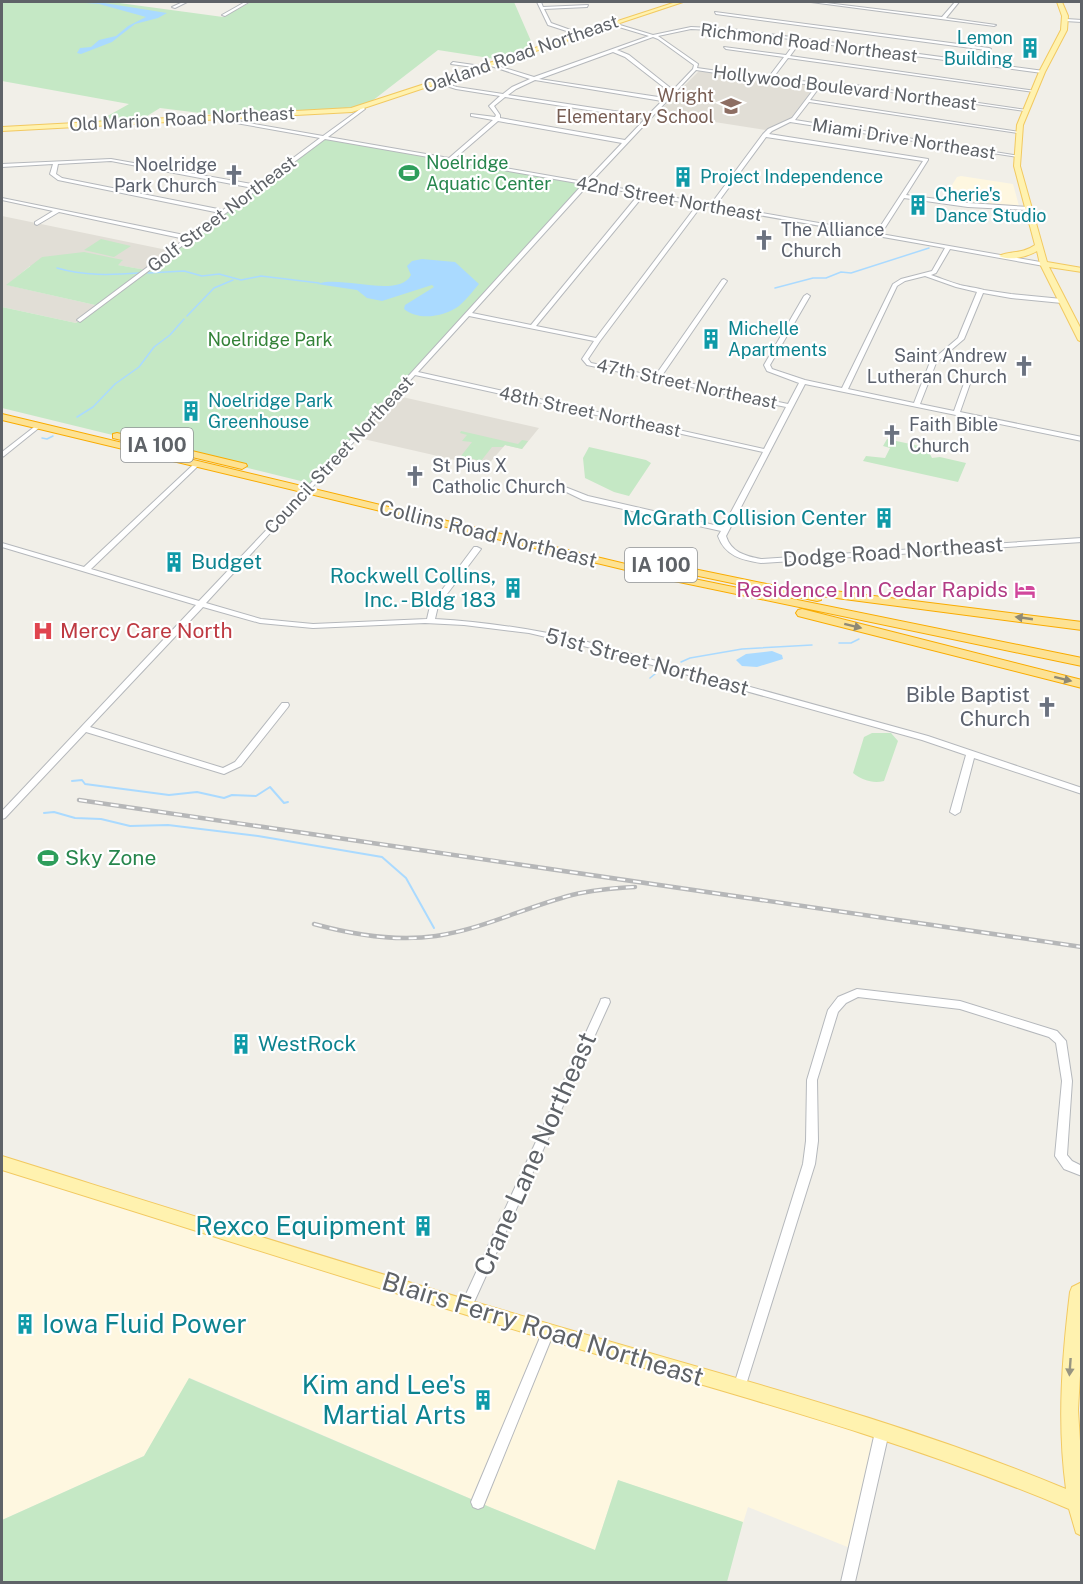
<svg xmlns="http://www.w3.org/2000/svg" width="1083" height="1584" font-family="'Public Sans',sans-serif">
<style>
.commercial{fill:#fef7e0}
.education{fill:#e1ded6}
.green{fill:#c5e8c5}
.water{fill:#aadaff}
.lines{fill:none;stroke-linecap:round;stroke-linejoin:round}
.stream-far1{stroke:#aadaff;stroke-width:1.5}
.stream{stroke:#aadaff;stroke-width:2}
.minor-casing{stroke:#b5b8bc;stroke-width:2}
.major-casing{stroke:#f2c960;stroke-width:2}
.highway-casing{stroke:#f9ab00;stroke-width:2}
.minor{fill:#fff;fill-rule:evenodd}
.major{fill:#fff2af;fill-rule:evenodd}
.highway{fill:#fde293;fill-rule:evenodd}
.rail-casing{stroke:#b6b7b8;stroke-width:4.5}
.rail{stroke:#fff;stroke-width:2;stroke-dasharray:8;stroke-linecap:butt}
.oneway{fill:#8e8975}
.oneway2{fill:#979581}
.labels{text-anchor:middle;stroke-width:4.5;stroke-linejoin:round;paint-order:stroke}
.far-culture-label{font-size:18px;fill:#0d838f;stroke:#fff;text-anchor:start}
.far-street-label{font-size:18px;fill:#5f6368;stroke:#fff}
.far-education-label{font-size:18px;fill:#785e54;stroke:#fff;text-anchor:end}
.far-leisure-label{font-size:18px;fill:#27864d;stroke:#fff;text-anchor:start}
.far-worship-label{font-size:18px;fill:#5b616d;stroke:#fff;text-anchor:start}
.far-park-label{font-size:18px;fill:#348238;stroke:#fff}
.shield{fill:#fff;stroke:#8f9295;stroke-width:1.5}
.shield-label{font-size:20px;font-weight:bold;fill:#5f6368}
.culture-label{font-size:21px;fill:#0d838f;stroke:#fff;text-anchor:end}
.street-label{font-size:21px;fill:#5f6368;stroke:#fff}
.hotel-label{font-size:21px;fill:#b23c85;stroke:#fff;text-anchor:end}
.health-label{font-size:21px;fill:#be3a42;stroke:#fff;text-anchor:start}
.worship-label{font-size:21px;fill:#5b616d;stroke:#fff;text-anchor:end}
.leisure-label{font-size:21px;fill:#27864d;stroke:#fff;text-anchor:start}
.near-street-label{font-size:26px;fill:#5f6368;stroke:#fff}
.near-culture-label{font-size:26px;fill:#0d838f;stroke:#fff;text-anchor:end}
</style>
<rect width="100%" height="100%" fill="#f1efe8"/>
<!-- commercial -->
<path class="commercial" d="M961 176 1013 184 1019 206 942 201 957 177Z
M2 1163 494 1315 882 1432 855 1550 748 1507 743 1523 618 1480 595 1550 492 1508 190 1378 144 1456 2 1520Z"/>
<!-- education -->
<path class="education" d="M699 71 772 82 815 86 792 118 766 130 657 113Z
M2 216 172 251 146 270 117 265 122 261 30 266 7 285 95 305 93 311 76 323 2 307Z
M398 396 539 428 522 449 505 445 486 467 359 438Z"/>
<!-- green -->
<path class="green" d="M2 2H112L223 17 251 2H514L534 48 502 60 438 50 363 108 224 116 160 108 139 121 95 123 129 104 2 81Z
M324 137 585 185 313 484 2 408V307L76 323 93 311 95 305 6 285 42 257 84 252 123 260 118 265 146 270Z
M101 239 131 246 114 257 84 250Z
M461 431 518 444 522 440 528 441 522 449 505 445 503 447H492L481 461 461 456 472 442 462 441 467 435 460 433Z
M887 439 943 451 929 452 932 458 940 457 966 463 958 482 863 461 866 456 885 458 890 448 883 446Z
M589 447 646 460 651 463 629 496 614 492 585 478 583 458Z
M872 733H891L898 741 884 781C873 784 862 780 853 773L864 737Z
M189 1378 492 1508 595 1550 618 1480 743 1522 727 1582H2V1520L144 1456Z"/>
<!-- water -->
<path class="water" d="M72 2H98L167 13 158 18 135 24 112 42 81 54 77 53 80 48 91 47 99 40 116 36 128 26 146 17 99 4Z
M422 259 455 262 479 284C473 291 466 300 459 306 444 317 418 321 404 309L405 305 434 287 432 285 382 301 367 298 357 290 317 284C341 275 399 299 411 275L407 266 412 261Z
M772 651 782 655 783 659 757 667 742 666 736 660 746 654Z"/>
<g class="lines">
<!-- stream-far1 -->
<path class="stream-far1" d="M1082 148V155
M57 268C84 276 111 275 139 273
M148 273 184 271 202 276 219 274 241 280 261 276 319 283
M775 288 813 278H826L841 272 851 273 929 248
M187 316 214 288 233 280
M77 417 93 407 115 384 139 367 154 347 170 335 184 319
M42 438 47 439 53 436
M839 643H851L859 639
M681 662 690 658 742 649 812 645
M650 678 655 674"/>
<!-- stream -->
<path class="stream" d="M72 781 82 780 85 784 169 795 197 792 224 798 232 795 256 796 270 787 284 803 288 802
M44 813 54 812 75 818 101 819 130 826 168 825 258 836 382 857 406 878 434 928"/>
<!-- minor casing -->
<g class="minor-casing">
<path id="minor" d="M183 2H187L175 8 172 7Z
M245 2H249L225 16 222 15Z
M537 2H541L543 7 588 5 587 7 544 9 551 23 579 33V35L548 25Z
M811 2H818L942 17 955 2H959L946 18 996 25 994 26Z
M715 12 989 48 991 49 983 63 1044 71 1042 73 801 41 790 56 1036 91 1034 92 788 58 772 79 855 85 1027 110 1025 111 855 87 821 85 810 100 1020 132 1018 133 809 102 795 120 1020 156 1018 157 790 122 772 131 769 134 928 159V160L906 195 968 203 1029 207V209L1027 210 968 207 904 198 881 234 1046 263V265L1044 266 950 249 936 273 931 275C940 278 950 282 960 285 968 287 978 288 984 290L1011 294 1062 299 1065 301 1062 303 1011 298 983 293 964 339 936 363 920 404 954 411 967 375 970 373 973 375 960 412 1082 437V441L805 384 726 536C731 552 745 556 761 559L1082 538V542L761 563C742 560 725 556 718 536L721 531 583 500 556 487 560 485 588 496 723 527 763 452 415 375 206 603 261 619 313 624 427 619 430 606 474 547H477L481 549 438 606 435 619C485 622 535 629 584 641L928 736 1082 788V794L974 758 960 812 955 815 950 812 966 755 922 740 580 645 529 633 464 625 425 623 313 628 260 623 203 607 90 727 223 768 235 762 282 703H288L289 705 288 707 241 766 224 774 86 732 5 818 2 819V811L196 605 2 547V543L84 567 194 464H198V466L91 569 199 601 311 483 583 184 325 139 80 322 77 320 78 319 185 239 59 212 37 225 35 224V222L53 211 2 200V198L189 236 220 213 58 180 50 174 53 164 2 167V164L111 159 257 185 320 138 236 123 222 117V115H226L237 121 323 136 363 107 365 109 328 137 449 158 493 120 471 116V114L495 117 496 115 489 106 500 96 456 89 437 83V81L457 87 503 94 512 87 530 79 488 65V63L534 77 649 36 609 24 610 22 653 35 691 27 731 29 979 62 986 50 716 14ZM691 29 731 31 797 40 786 55 724 47 726 49 784 57 768 78 697 68 698 64 658 36ZM653 37 658 39 694 65 693 69 673 90 629 55 617 50ZM613 52 625 57 670 92 665 98 539 79ZM696 70 769 81 817 85 792 118 768 129 763 134 711 204 590 183ZM535 80 662 101 647 116 508 95 516 89ZM505 97 645 119 625 140 500 118V115L494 106ZM498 121 622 143 585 182 454 159ZM766 137 923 161 876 233 716 205ZM111 161 253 188 223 210 62 178 56 174 58 164ZM588 185 639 194 531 325 472 313ZM644 195 697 205 596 338 536 326ZM702 205 945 248 932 271 901 279 893 284 842 388 805 380 772 369 770 365 810 296 807 294 804 296 764 365 767 371 799 383 788 404 661 377 727 281 724 279 722 280 655 376 591 363 588 359 600 341ZM925 276 956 287 977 292 958 338 930 362 914 403 848 389 897 286 905 281ZM469 316 594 341 582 359 587 365 786 407 764 449 418 372Z
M1066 19 1082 20V22L1065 21Z
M453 62 481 66 483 67 481 68 451 64Z
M38 424 41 426 40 427 4 456 2 457V452Z
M857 989 960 1001 1057 1031 1066 1041 1072 1081 1067 1155 1072 1161 1082 1166V1176L1064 1169 1055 1156 1062 1081 1056 1043 1049 1037 960 1009 858 997 846 1003 838 1012 817 1080 818 1141 815 1164 745 1388 744 1392 739 1394 734 1392 733 1388 803 1164 806 1141 807 1080 828 1010 838 997Z
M605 998 609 999 610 1002 470 1311 466 1313 462 1311 460 1307 462 1303 600 1002 601 999Z
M548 1326 552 1328 554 1332 483 1507 478 1509 473 1507 471 1502 544 1328Z
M882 1425 887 1427 889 1432 855 1582H841L875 1432 877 1427Z"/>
</g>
<!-- major casing -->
<g class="major-casing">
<path id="major" d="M676 2H683L352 112 2 131V127L351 108Z
M1057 2H1062L1068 16 1067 30 1045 72 1023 125 1020 166 1047 262 1082 268V272L1049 267 1082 331V342L1078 340 1040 264 1037 251C1027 257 1010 261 999 256 1012 250 1020 255 1035 245L1014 166 1017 125 1039 72 1061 30 1062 16Z
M2 1156C191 1215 380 1275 570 1330 737 1379 905 1422 1066 1489 1057 1423 1062 1358 1070 1292L1072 1287 1082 1282V1340L1078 1410 1082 1472V1536L1076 1533 1069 1509C908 1441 739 1396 572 1347 381 1290 192 1229 2 1170Z"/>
</g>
<!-- highway casing -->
<g class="highway-casing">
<path id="highway" d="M2 414 655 571 1082 658V666L655 577 2 420Z
M117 433 246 464 247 466 242 469 113 438V434Z
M631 556 805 592 806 589 810 588 1082 622V630L821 596V600L817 601 627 561V557Z
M802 609 1082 680V688L798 616 796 613 798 610Z"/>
</g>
<!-- minor -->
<use href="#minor" class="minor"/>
<!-- major -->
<use href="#major" class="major"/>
<!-- highway -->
<use href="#highway" class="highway"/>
<!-- rail casing -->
<g class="rail-casing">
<path id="rail" d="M79 800 1082 947
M314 924C354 935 395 942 436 936 483 929 526 907 572 895 592 890 614 888 635 887"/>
</g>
<!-- rail -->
<use href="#rail" class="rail"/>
</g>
<!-- one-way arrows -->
<defs><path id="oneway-solid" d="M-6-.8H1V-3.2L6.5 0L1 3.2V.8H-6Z" transform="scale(1.5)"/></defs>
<g class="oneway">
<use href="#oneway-solid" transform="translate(1024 618) rotate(-172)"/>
<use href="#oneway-solid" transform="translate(853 626) rotate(14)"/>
<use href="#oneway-solid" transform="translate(1063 679) rotate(14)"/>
</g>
<use class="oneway2" href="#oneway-solid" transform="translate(1070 1367) rotate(94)"/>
<!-- icons -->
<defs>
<g id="building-bare" transform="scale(1.62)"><path d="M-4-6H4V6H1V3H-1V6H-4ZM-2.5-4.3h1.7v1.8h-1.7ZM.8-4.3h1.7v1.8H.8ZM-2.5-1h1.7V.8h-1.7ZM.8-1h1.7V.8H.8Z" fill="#0f9aa8" stroke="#fff" stroke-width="2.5" paint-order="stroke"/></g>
<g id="school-bare" transform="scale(1.62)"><path d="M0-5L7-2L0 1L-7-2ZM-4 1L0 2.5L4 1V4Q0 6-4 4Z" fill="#8d6e63" stroke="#fff" stroke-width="2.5" paint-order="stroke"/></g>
<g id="stadium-bare" transform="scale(1.62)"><path d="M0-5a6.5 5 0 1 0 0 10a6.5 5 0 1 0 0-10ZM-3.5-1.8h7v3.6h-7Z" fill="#2e9e5b" stroke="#fff" stroke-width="2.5" paint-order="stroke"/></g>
<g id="church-bare" transform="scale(1.62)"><path d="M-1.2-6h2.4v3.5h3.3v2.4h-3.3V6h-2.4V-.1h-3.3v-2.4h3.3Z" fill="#6b7280" stroke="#fff" stroke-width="2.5" paint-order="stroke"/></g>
<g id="hotel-bare" transform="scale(1.62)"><path d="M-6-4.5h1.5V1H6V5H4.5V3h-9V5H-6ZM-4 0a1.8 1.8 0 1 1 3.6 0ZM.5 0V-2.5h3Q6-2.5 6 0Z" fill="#d1479c" stroke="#fff" stroke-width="2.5" paint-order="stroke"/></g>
<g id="hospital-bare" transform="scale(1.62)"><path d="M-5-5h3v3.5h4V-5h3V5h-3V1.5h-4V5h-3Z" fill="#e0444e" stroke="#fff" stroke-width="2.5" paint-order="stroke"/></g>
</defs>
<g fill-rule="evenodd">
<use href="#building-bare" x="1030" y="48"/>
<use href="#school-bare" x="731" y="106"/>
<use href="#stadium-bare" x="409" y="173"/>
<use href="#church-bare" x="234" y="175"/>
<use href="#building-bare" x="683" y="177"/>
<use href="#building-bare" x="918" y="205"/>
<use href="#church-bare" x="764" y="240"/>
<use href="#building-bare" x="711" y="339"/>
<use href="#church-bare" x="1024" y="366"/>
<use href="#building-bare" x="191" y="411"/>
<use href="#church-bare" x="892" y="435"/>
<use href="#church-bare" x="415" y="476"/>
<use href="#building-bare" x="884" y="518"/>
<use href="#building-bare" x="174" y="562"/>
<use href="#building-bare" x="513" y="588"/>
<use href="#hotel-bare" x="1025" y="590"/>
<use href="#hospital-bare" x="43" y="631"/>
<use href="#church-bare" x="1047" y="707"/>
<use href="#stadium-bare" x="48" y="858"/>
<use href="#building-bare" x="241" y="1044"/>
<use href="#building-bare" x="423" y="1226"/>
<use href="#building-bare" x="25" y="1324"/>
<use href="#building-bare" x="483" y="1400"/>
</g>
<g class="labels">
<!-- far-culture labels -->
<g class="far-culture-label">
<text x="1013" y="44" text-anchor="end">Lemon<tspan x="1013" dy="21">Building</tspan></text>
<text x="700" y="183">Project Independence</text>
<text x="935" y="201">Cherie's<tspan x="935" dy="21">Dance Studio</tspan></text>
<text x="728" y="335">Michelle<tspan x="728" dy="21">Apartments</tspan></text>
<text x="208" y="407">Noelridge Park<tspan x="208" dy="21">Greenhouse</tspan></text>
</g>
<!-- far-street labels -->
<g class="far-street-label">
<text transform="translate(809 43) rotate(7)" y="6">Richmond Road Northeast</text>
<text transform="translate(521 54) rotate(-19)" y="6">Oakland Road Northeast</text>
<text transform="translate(845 88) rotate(7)" y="6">Hollywood Boulevard Northeast</text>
<text transform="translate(182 119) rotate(-3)" y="6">Old Marion Road Northeast</text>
<text transform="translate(904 139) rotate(9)" y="6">Miami Drive Northeast</text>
<text transform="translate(669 199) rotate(10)" y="6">42nd Street Northeast</text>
<text transform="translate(222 214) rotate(-37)" y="6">Golf Street Northeast</text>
<text transform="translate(687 384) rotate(12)" y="6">47th Street Northeast</text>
<text transform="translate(590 412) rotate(12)" y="6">48th Street Northeast</text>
<text transform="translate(339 455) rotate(-47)" y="6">Council Street Northeast</text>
</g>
<!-- far-education labels -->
<g class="far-education-label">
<text x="714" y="102">Wright<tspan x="714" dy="21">Elementary School</tspan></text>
</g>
<!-- far-leisure labels -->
<g class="far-leisure-label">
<text x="426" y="169">Noelridge<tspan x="426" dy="21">Aquatic Center</tspan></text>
</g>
<!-- far-worship labels -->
<g class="far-worship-label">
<text x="217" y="171" text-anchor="end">Noelridge<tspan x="217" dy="21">Park Church</tspan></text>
<text x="781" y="236">The Alliance<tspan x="781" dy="21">Church</tspan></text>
<text x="1007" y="362" text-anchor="end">Saint Andrew<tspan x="1007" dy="21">Lutheran Church</tspan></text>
<text x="909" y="431">Faith Bible<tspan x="909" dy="21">Church</tspan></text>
<text x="432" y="472">St Pius X<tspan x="432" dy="21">Catholic Church</tspan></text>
</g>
<!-- far-park labels -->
<g class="far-park-label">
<text x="270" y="346">Noelridge Park</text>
</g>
<!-- shield labels -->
<g class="shield">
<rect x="121" y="428" width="72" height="34" rx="4.5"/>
<rect x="625" y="548" width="72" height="34" rx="4.5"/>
</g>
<g class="shield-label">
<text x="157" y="452">IA 100</text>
<text x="661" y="572">IA 100</text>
</g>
<!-- culture labels -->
<g class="culture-label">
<text x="867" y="525">McGrath Collision Center</text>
<text x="191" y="569" text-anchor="start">Budget</text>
<text x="496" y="583">Rockwell Collins,<tspan x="496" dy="24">Inc. - Bldg 183</tspan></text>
<text x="258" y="1051" text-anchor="start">WestRock</text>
</g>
<!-- street labels -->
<g class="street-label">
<text transform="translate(488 534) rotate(14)" y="7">Collins Road Northeast</text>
<text transform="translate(893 552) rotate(-4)" y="7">Dodge Road Northeast</text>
<text transform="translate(647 662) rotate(15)" y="7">51st Street Northeast</text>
</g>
<!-- hotel labels -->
<g class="hotel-label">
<text x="1008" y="597">Residence Inn Cedar Rapids</text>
</g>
<!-- health labels -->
<g class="health-label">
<text x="60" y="638">Mercy Care North</text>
</g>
<!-- worship labels -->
<g class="worship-label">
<text x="1030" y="702">Bible Baptist<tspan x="1030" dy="24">Church</tspan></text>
</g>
<!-- leisure labels -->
<g class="leisure-label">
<text x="65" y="865">Sky Zone</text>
</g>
<!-- near-street labels -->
<g class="near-street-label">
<text transform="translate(535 1154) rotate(-66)" y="9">Crane Lane Northeast</text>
<text transform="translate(543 1329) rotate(17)" y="9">Blairs Ferry Road Northeast</text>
</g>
<!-- near-culture labels -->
<g class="near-culture-label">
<text x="406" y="1235">Rexco Equipment</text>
<text x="42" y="1333" text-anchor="start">Iowa Fluid Power</text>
<text x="466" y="1394">Kim and Lee's<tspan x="466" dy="30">Martial Arts</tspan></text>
</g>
</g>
<!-- border -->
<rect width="1083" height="1584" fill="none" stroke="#5f6368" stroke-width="6"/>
</svg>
